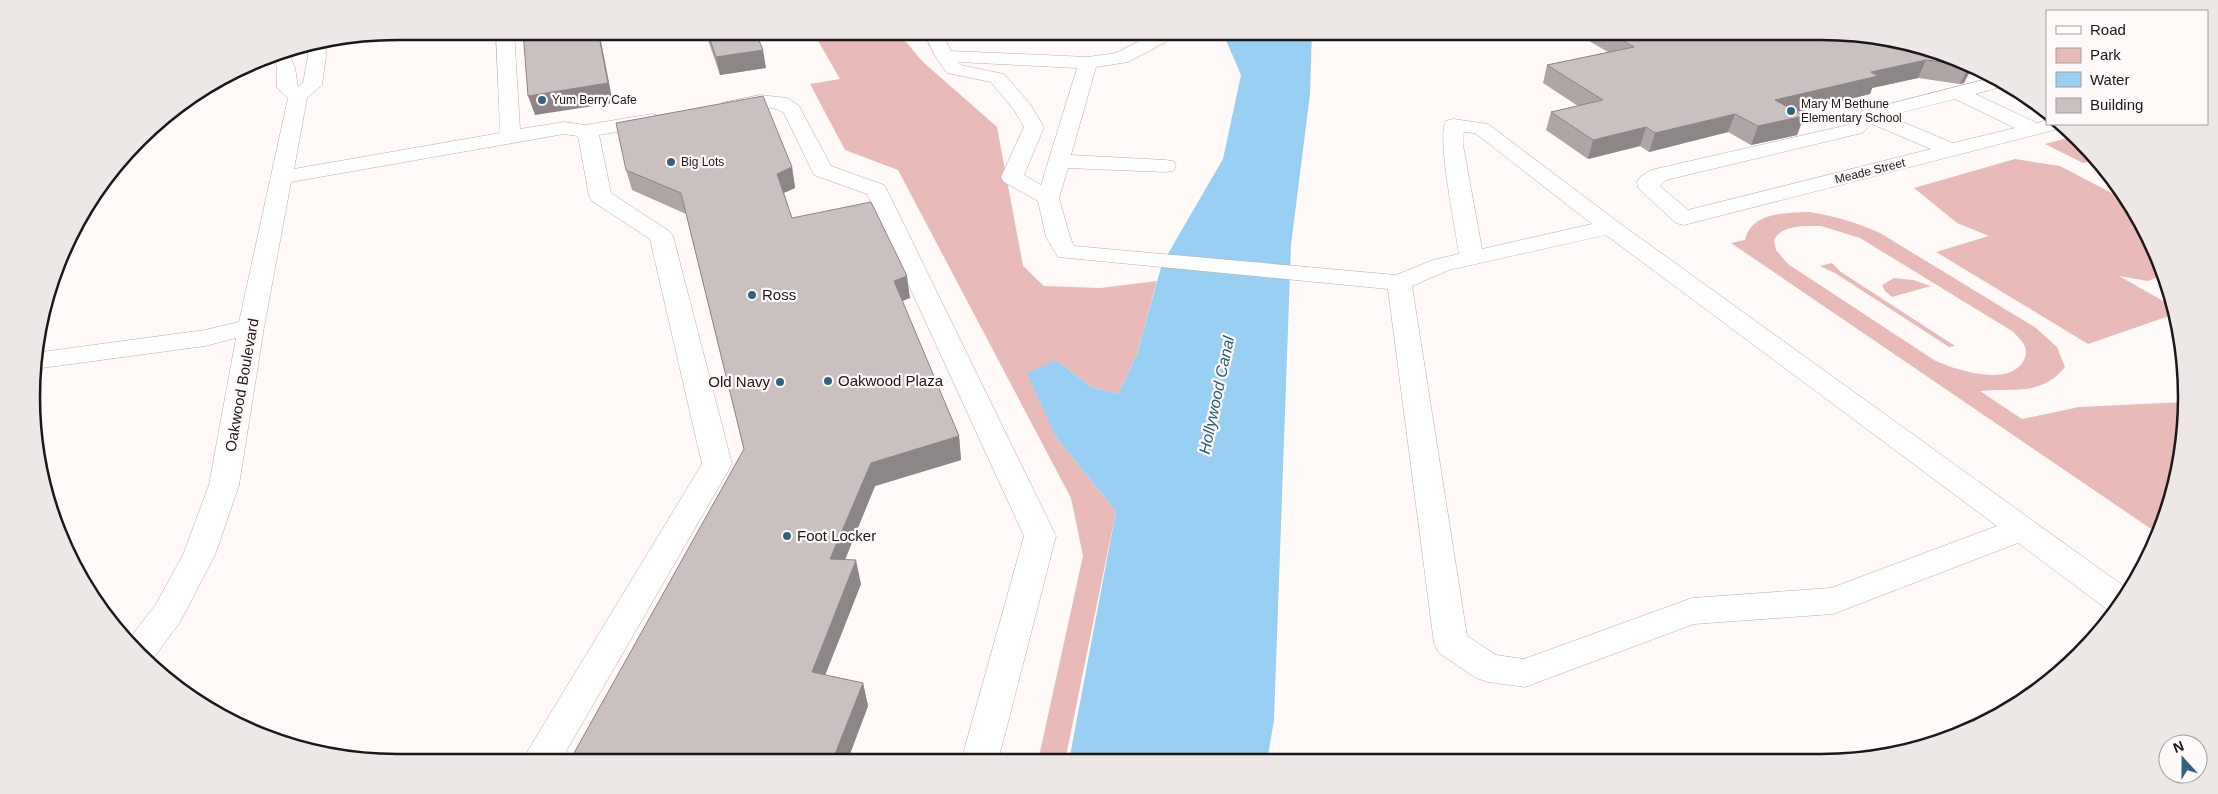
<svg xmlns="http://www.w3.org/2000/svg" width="2218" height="794" font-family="Helvetica,sans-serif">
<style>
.green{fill:#e9bbb8;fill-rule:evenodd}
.water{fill:#99cff2}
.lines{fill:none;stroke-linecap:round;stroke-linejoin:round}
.minor-casing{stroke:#b8aead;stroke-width:1}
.minor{fill:#fff;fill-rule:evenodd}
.wall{fill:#aea5a4}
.shaded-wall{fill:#8d8686}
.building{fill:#cac0bf;stroke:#8d8686}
.poi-dot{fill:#316381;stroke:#fff9f8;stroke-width:2}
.labels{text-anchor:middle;stroke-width:4.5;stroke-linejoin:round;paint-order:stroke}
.far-poi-label{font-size:12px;fill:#1c1818;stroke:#fff9f8;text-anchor:start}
.far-street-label{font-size:12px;fill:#1c1818;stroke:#fff9f8}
.poi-label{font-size:15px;fill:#1c1818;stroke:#fff9f8;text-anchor:start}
.street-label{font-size:15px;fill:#1c1818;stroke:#fff9f8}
.water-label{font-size:16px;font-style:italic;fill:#1f5d80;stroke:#fff9f8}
.rim{fill:none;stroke:#1c1818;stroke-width:2.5}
</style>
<rect width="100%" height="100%" fill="#fff9f8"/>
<!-- green -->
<path class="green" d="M861 31H897L922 61 997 127 1023 266 1044 286 1100 288 1157 281 1137 354 1118 394 1091 387 1056 360 1055 436 1116 511 1065 761H1038L1083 556 1071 498 898 170 845 150 810 84 840 79 817 39Z
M2075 136 2096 156 2098 159 2083 163 2045 144Z
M2015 159 2060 166 2129 202 2138 214 2165 274 2148 281 2119 276 2174 307 2175 314 2088 344 1936 252 1989 236 1957 223 1914 188Z
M1809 212C1834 216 1856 222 1880 233L2036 328 2057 347 2065 367C2041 397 2014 387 1980 391L2022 419 2079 407 2185 402 2186 421 2174 491 2157 533 1731 243 1745 240C1751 212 1785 213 1809 212ZM1803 226H1821L1860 238 2012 331C2021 340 2030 347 2024 360 2010 388 1955 370 1934 360L1788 264 1776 250 1774 240C1781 228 1790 228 1803 226Z
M1832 263 1841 272 1955 346 1949 347 1835 273 1820 266Z
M1894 278 1913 280 1931 286 1892 297 1885 291 1882 285Z"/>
<!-- water -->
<path class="water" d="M1227 31H1312L1310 94 1291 245 1274 720 1267 761H1069L1116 511 1055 436 1027 373 1056 360 1091 387 1118 394 1137 354 1162 264 1223 159 1241 75 1225 38Z"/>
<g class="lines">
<!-- minor casing -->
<g class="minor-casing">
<path id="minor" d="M496 31H514L520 129 564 122 585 125 652 114 659 116 662 120 659 124 652 126 599 135 611 193 669 231 673 236 732 464 560 762H521L702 464 650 239 592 201 589 196 578 136 564 134 291 182 264 327 239 485 215 555 180 622 149 664 139 656 127 642 156 604 183 555 209 485 236 338 205 346 34 369V353L205 330 239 322 288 98 277 88V68L273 54 288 50 295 68 298 87 303 83 308 56 307 44 324 39 325 41 326 56 322 85 307 98 294 169 500 133Z
M923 31H941L951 51 1088 57 1116 53 1151 35 1152 31H1170L1166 42 1128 62 1096 67 1071 155 1165 160 1173 161 1176 166 1173 171 1165 172 1068 168 1059 198 1070 237 1074 246 1396 275 1433 260 1459 254C1456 231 1436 135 1446 121L1453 119 1488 124 1618 222 2129 590 2112 611 2108 610 2018 543 1833 614 1694 624 1525 687 1488 682 1476 678 1439 653 1434 643 1388 289 1058 257 1046 237 1038 201 1004 182 1001 177 1024 127 1014 110 991 82 947 73 935 56ZM958 62 1077 68 1041 185 1024 175 1044 127 1030 104 1004 74 960 65ZM1463 132 1475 133 1592 224 1482 249 1463 145ZM1606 235 1997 526 1831 588 1692 598 1524 659 1496 655 1467 636 1412 286 1449 270Z
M1995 77 2008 85 1975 94 2037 123 2047 120V124H2062L2064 126 2062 128 1684 225 1676 223 1638 188 1637 182 1640 177 1651 170 1848 125 1862 111ZM1955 99 2015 128 1953 143 1888 116ZM1872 124 1931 149 1688 210 1660 186 1666 180 1862 133Z
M760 95 787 98 799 106 831 166 884 185 887 190 1056 536 998 761H961L1024 536 867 194 814 175 784 113C763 99 744 117 722 111L719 107 722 103Z"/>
</g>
<!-- minor -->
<use href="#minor" class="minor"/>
</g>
<!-- wall -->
<path class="wall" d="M705 31H755L766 68 720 75Z
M1572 31H1821L1973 65 1964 83 1960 84 1918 78 1872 88 1870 94 1797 112 1804 116 1797 135 1751 145 1728 132 1649 152 1640 146 1588 159 1546 130 1551 112 1578 106 1543 83 1547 65 1608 52Z
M792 167 795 188 784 193 792 218 910 298 902 301 959 436 961 460 875 486 845 559 861 584 825 675 863 683 868 706 847 762H569L744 449 686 214 632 190 626 170Z"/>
<!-- shaded-wall -->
<path class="shaded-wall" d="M598 31H599L613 103 535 115 528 96Z
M763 50 766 68 720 75 716 57Z
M1926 60 1918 78 1872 88 1870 94 1768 119 1775 100 1871 72Z
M1973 65 1964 83 1960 84 1969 66Z
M1735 114 1728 132 1649 152 1655 133Z
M1804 116 1797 135 1751 145 1758 126Z
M1646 127 1640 146 1588 159 1593 140Z
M792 167 795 188 781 194 777 174Z
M907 276 910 298 897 303 894 281Z
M959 436 961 460 875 486 836 582 830 559 871 463Z
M856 560 861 584 817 696 812 672Z
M863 683 868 706 847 762H832Z"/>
<!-- building -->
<path class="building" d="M523 31H598L608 83 528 96Z
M707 31H755L763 50 716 57Z
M1607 31H1821L1915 44 1972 65 1969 66 1926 60 1871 72 1878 76 1775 100 1804 116 1758 126 1735 114 1655 133 1646 127 1593 140 1551 112 1603 100 1547 65 1634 47Z
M763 96 792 167 777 174 792 218 871 202 907 276 894 281 959 436 871 463 830 559 856 560 812 672 863 683 832 762H569L744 449 681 193 626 170 616 123Z"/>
<!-- markers -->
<g class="poi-dot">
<circle cx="542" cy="100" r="5"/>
<circle cx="1791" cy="111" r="5"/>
<circle cx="671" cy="162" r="5"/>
<circle cx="752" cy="295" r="5"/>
<circle cx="828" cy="381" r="5"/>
<circle cx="780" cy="382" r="5"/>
<circle cx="787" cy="536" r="5"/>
</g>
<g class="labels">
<!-- far-poi labels -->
<g class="far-poi-label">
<text x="552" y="104">Yum Berry Cafe</text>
<text x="1801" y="108">Mary M Bethune<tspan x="1801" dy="14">Elementary School</tspan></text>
<text x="681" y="166">Big Lots</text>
</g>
<!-- far-street labels -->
<g class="far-street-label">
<text transform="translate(1870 171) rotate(-14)" y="4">Meade Street</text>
</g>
<!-- poi labels -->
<g class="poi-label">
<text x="762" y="300">Ross</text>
<text x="838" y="386">Oakwood Plaza</text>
<text x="770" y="387" text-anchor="end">Old Navy</text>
<text x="797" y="541">Foot Locker</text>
</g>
<!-- street labels -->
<g class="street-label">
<text transform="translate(242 385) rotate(-80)" y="5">Oakwood Boulevard</text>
</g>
<!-- water labels -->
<g class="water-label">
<text transform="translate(1216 395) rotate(-78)" y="6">Hollywood Canal</text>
</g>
</g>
<!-- crop -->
<path d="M0 0H2218V794H0ZM397 40H1821A357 357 0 0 1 2178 397V397A357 357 0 0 1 1821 754H397A357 357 0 0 1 40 397V397A357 357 0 0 1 397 40Z" fill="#ede7e6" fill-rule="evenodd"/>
<path class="rim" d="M397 40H1821A357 357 0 0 1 2178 397V397A357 357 0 0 1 1821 754H397A357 357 0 0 1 40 397V397A357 357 0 0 1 397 40Z"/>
<!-- legend -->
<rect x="2046" y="10" width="162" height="115" fill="#fff9f8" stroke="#a49f9e"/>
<rect x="2056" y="26" width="25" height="8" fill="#ffffff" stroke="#a49f9e"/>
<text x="2090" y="35" font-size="15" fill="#1c1818">Road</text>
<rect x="2056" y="48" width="25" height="15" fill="#e9bbb8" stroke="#a49f9e"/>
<text x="2090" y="60" font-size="15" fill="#1c1818">Park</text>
<rect x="2056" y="72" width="25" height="15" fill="#99cff2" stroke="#a49f9e"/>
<text x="2090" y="85" font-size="15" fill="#1c1818">Water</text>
<rect x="2056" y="98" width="25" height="15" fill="#cac0bf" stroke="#a49f9e"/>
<text x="2090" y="110" font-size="15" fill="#1c1818">Building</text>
<!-- north arrow -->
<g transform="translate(2183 759) rotate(339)"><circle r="24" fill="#fff9f8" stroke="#a49f9e"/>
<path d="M0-4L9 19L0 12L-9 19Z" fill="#316381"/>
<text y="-8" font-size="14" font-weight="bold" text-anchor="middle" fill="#1c1818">N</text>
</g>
</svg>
